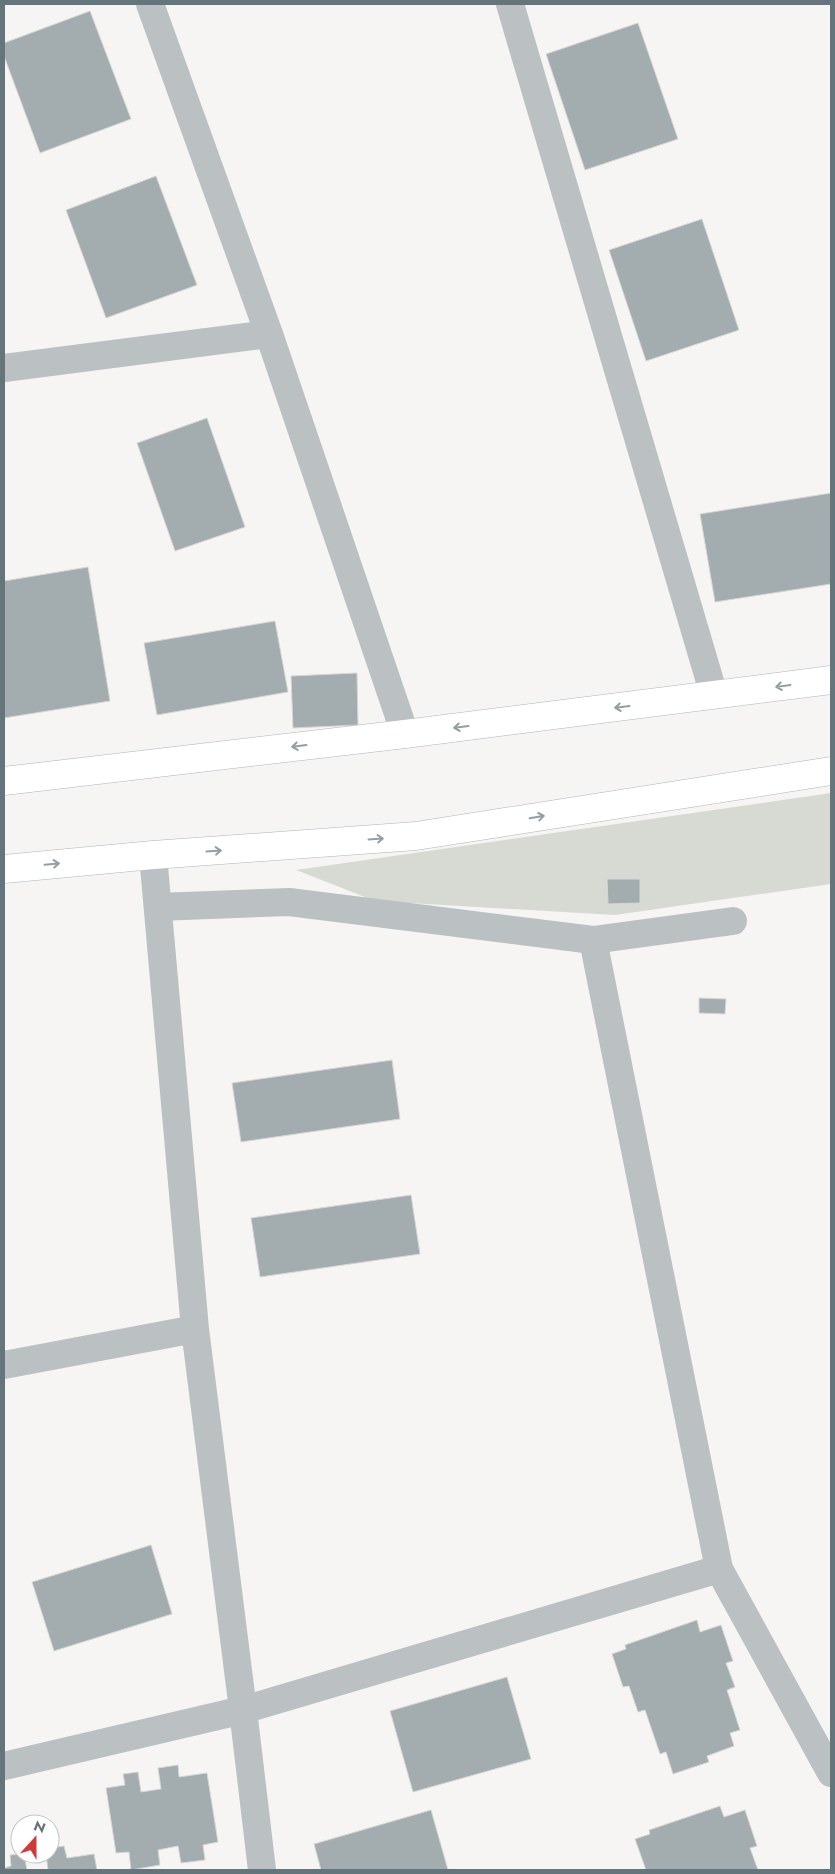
<svg xmlns="http://www.w3.org/2000/svg" width="835" height="1874" font-family="Jost,sans-serif">
<style>
.green{fill:#d7dad3}
.building{fill:#a3adaf;stroke:#d7d7d5}
.lines{fill:none;stroke-linecap:round;stroke-linejoin:round}
.secondary-casing{stroke:#adb5b7;stroke-width:29}
.street{stroke:#bbc0c2;stroke-width:28}
.secondary{stroke:#fff;stroke-width:28}
.oneway{stroke:#929fa3}
</style>
<rect width="100%" height="100%" fill="#f6f5f3"/>
<!-- green -->
<path class="green" d="M831 793V884L615 915 375 901 296 870Z"/>
<!-- building -->
<path class="building" d="M90 11 131 119 40 153 4 56V43Z
M638 23 678 139 585 170 546 54Z
M156 176 197 285 106 318 66 210Z
M702 219 739 330 646 361 609 250Z
M207 418 245 527 175 551 137 443Z
M831 493V584L715 602 700 514Z
M88 567 110 701 4 718V581Z
M275 621 288 692 157 715 144 643Z
M357 673 358 725 293 728 291 676Z
M607 879H640V903L608 904Z
M699 998 726 999 725 1014 699 1013Z
M392 1060 400 1119 241 1142 232 1083Z
M411 1195 420 1254 260 1277 251 1218Z
M151 1545 172 1614 54 1651 32 1582Z
M697 1620 700 1632 721 1625 733 1661 726 1663 735 1687 727 1690 740 1730 730 1733 734 1746 707 1756 709 1762 673 1774 666 1752 660 1754 645 1710 638 1712 629 1686 623 1687 612 1654 626 1649 625 1645Z
M507 1677 531 1759 413 1792 390 1711Z
M178 1765 179 1777 207 1773 218 1842 203 1845 205 1860 181 1863 178 1846 158 1850 160 1865 131 1870 129 1852 116 1853 106 1788 125 1785 123 1774 138 1772 141 1792 161 1789 158 1768Z
M720 1806 724 1817 745 1810 757 1846 750 1848 758 1870H646L635 1839 650 1834 649 1830Z
M431 1810 448 1870H321L314 1844Z
M64 1846 67 1858 94 1854 97 1870H46H48L46 1854H50V1848Z
M24 1854 27 1870H4V1868L11 1866 10 1855Z"/>
<g class="lines">
<!-- secondary casing -->
<g class="secondary-casing">
<path id="secondary" d="M4 781 405 734 831 680
M4 869 153 855 416 836 831 771"/>
</g>
<!-- street -->
<path class="street" d="M150 4 269 334 405 734
M510 4 714 695
M4 368 269 334
M153 855 195 1329 243 1710 719 1569
M158 907 289 902 593 940 733 921
M593 940 719 1569 831 1773
M4 1365 195 1329
M4 1766 243 1710 262 1870"/>
<!-- secondary -->
<use href="#secondary" class="secondary"/>
</g>
<!-- one-way arrows -->
<defs><path id="oneway-shaft" d="M-6 0H5M1.5-3L5.5 0L1.5 3" fill="none" stroke-width="1.6" stroke-linecap="round" stroke-linejoin="round" transform="scale(1.25)"/></defs>
<g class="oneway">
<use href="#oneway-shaft" transform="translate(783 686) rotate(172)"/>
<use href="#oneway-shaft" transform="translate(622 707) rotate(173)"/>
<use href="#oneway-shaft" transform="translate(461 727) rotate(173)"/>
<use href="#oneway-shaft" transform="translate(299 746) rotate(173)"/>
<use href="#oneway-shaft" transform="translate(537 817) rotate(-9)"/>
<use href="#oneway-shaft" transform="translate(376 839) rotate(-4)"/>
<use href="#oneway-shaft" transform="translate(214 851) rotate(-4)"/>
<use href="#oneway-shaft" transform="translate(52 864) rotate(-5)"/>
</g>
<!-- border -->
<rect width="835" height="1874" fill="none" stroke="#64767b" stroke-width="10"/>
<!-- north arrow -->
<g transform="translate(35 1839) rotate(21)"><circle r="24" fill="#ffffff" stroke="#c1c8ca"/>
<path d="M0-4L9 19L0 12L-9 19Z" fill="#d03a39"/>
<text y="-8" font-size="14" font-weight="bold" text-anchor="middle" fill="#64767b">N</text>
</g>
</svg>
